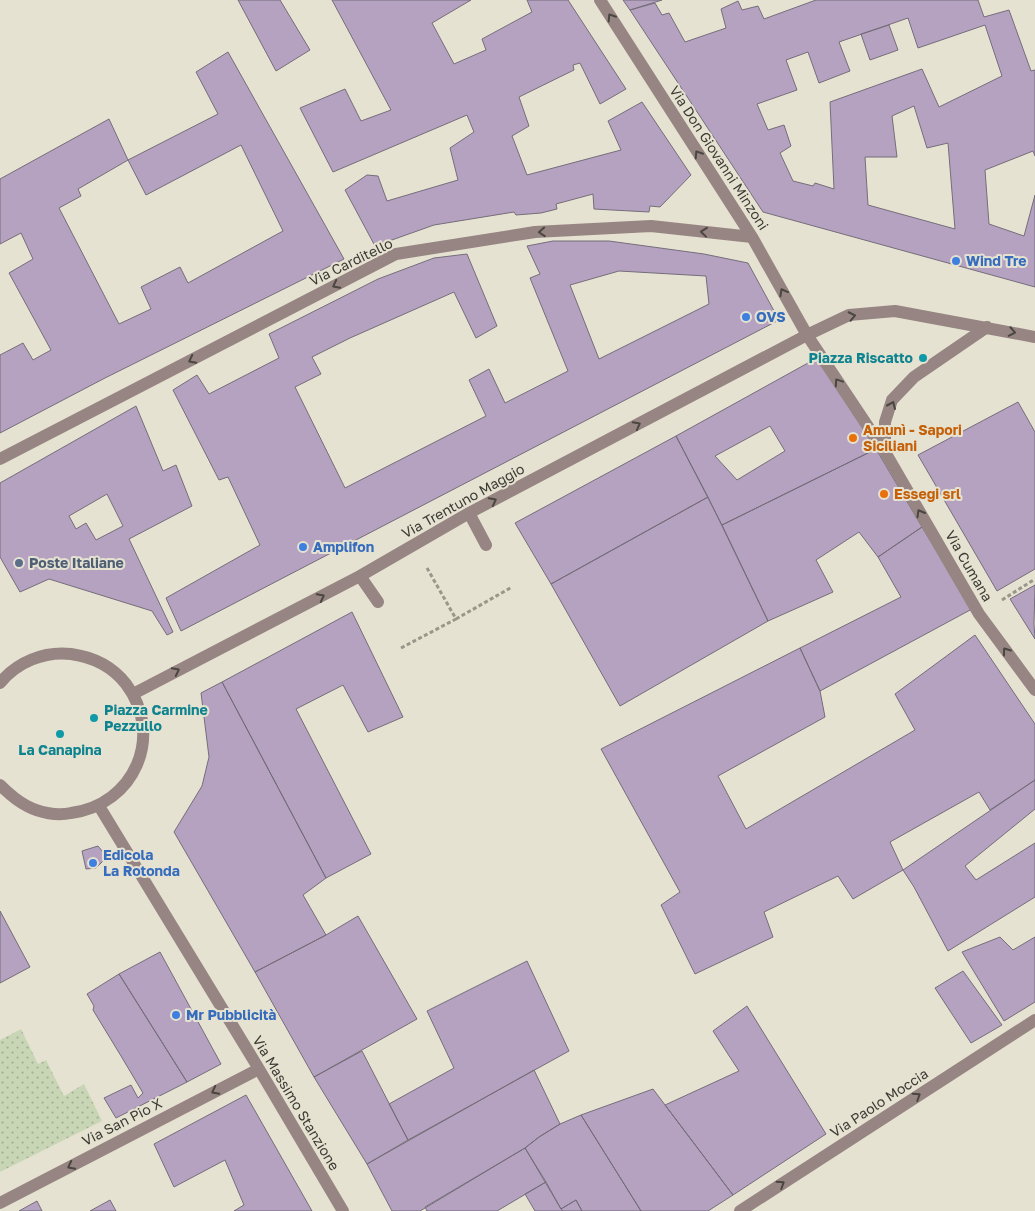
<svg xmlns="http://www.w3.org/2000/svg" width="1035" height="1211" font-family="'Golos Text',sans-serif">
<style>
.grass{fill:url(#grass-dots)}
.building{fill:#b5a2c1;stroke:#756d7a;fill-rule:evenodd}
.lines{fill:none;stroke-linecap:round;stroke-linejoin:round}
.path{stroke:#99968a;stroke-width:3;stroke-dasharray:4 2.5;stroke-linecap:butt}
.minor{stroke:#978583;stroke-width:12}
.oneway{stroke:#4a4640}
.shop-dot{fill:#3f7fe0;stroke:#e6e2d1;stroke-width:2}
.culture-dot{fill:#0f9aa8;stroke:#e6e2d1;stroke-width:2}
.food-dot{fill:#e8710a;stroke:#e6e2d1;stroke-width:2}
.service-dot{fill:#5c6f8a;stroke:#e6e2d1;stroke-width:2}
.labels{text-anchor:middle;stroke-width:4;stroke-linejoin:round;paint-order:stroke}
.street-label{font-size:14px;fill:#3c3b34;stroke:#e6e2d1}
.shop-label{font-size:14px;font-weight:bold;fill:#366cbe;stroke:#e6e2d1;text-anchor:start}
.culture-label{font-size:14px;font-weight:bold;fill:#0d838f;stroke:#e6e2d1;text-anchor:end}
.food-label{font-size:14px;font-weight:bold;fill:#c56008;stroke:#e6e2d1;text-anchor:start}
.service-label{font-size:14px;font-weight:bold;fill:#4e5e75;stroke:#e6e2d1;text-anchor:start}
</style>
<defs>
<pattern id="grass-dots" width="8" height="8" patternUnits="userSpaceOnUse" patternTransform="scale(1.25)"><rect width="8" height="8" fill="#c9d6b6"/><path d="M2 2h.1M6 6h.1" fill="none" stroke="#a4af95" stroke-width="1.8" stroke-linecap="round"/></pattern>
</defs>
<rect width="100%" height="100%" fill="#e6e2d1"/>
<!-- grass -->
<path class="grass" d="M21 1029 38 1064 46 1060 64 1096 84 1084 102 1121 0 1172V1040Z"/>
<!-- building -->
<path class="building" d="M238 0H280L310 50 276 71Z
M332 0H471L432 23 454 64 486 50 482 39 532 12 527 0H568L626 89 600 104 580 63 573 65 574 70 519 97 529 126 512 136 527 175 621 150 608 121 642 102 691 175 660 207 650 206 649 212 594 209 593 194 556 204 557 209 541 213 516 215 514 212 434 225 375 246 345 190 367 175 378 176 387 201 458 180 450 148 474 132 467 115 333 172 300 108 345 89 361 121 391 110Z
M623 0H662L630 10Z
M816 0H978L984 17 1009 10 1031 71 1035 70V156L1033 151 985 170 989 224 1024 236 1035 195V287L763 212 630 10 655 3 662 15 669 13 685 42 726 28 721 9 738 1 742 10 758 6 764 19ZM908 18 918 48 985 25 1002 76 939 107 922 69 830 102 834 189 815 183 813 186 793 181 780 153 791 146 784 125 768 130 757 104 797 90 786 60 808 52 819 83 850 71 839 42ZM914 106 927 148 948 143 955 229 868 205 865 157H897L892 116Z
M889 25 898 50 870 60 861 34Z
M228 52 344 259 105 378 0 433V355L23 343 33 360 51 350 9 273 33 259 21 233 0 244V179L109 119 128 160 218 114 196 72ZM241 145 283 231 188 283 180 267 141 287 151 309 119 324 59 208 81 196 78 189 128 160 146 195Z
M553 241H609L704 254 748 263 779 320 181 631 166 598 260 545 228 477 219 480 173 390 197 375 209 394 279 358 269 334 378 279 434 258 467 254 497 326 476 338 454 292 350 338 312 357 321 374 295 387 345 488 486 416 469 380 489 369 505 403 568 371 530 278 540 274 527 246ZM619 271 706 276 709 304 599 359 570 285Z
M817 358 876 449 722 525 676 436ZM770 426 785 451 737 480 715 456Z
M1018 402 1035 432V569L997 591 918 455Z
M136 406 163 471 176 465 192 506 129 539 173 632 167 635 152 611 49 579 20 592 0 557V483ZM107 494 123 526 96 540 86 523 76 529 69 516Z
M676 436 708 497 551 584 515 523Z
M876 449 922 527 878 557 859 532 816 560 833 592 768 621 722 525Z
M708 497 768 621 620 706 551 584Z
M922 527 972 609 820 691 800 648 901 597 878 557Z
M1035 585 1034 624 1035 639 1010 599Z
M352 612 403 717 368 732 343 685 296 709 371 854 326 878 222 682Z
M975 635 1035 724V780L990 810 979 792 890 842 903 870 853 899 838 876 764 912 773 937 695 974 661 905 680 892 601 749 800 648 820 691 825 717 718 776 746 829 915 730 895 694Z
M222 682 326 878 303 895 326 935 255 972 174 832 202 786 209 757 201 693Z
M1035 780V809L965 866 976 880 1035 843V897L948 951 914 887 903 870Z
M98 846 107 857 96 868 86 869 82 851Z
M0 911 30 967 0 983Z
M358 916 417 1019 314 1077 255 972 326 935Z
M1000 937 1013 950 1035 937V1002L1004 1021 962 952Z
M160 952 221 1064 187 1082 119 974Z
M527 961 569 1051 408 1140 389 1104 454 1068 427 1011Z
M963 971 1002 1025 971 1043 935 988Z
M119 974 187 1082 116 1118 104 1098 131 1085 138 1098 143 1093 121 1056 93 1010 94 1006 87 994Z
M747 1006 826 1134 733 1195 665 1105 739 1071 713 1031Z
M362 1051 408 1140 367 1164 314 1077Z
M534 1070 560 1124 539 1137 525 1148 420 1211H392L367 1164Z
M653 1089 733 1195 708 1211H641L581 1115Z
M246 1095 312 1211H234L244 1205 225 1160 174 1187 154 1144Z
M581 1115 641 1211H582L576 1200 561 1209 525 1148 539 1137 560 1124Z
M525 1148 546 1182 497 1211H427L425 1207Z
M546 1182 561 1209 563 1211H535L525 1194Z
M110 1200 116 1211H90Z
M576 1200 582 1211H563L561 1209Z
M37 1201 42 1211H19Z"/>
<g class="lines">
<!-- path -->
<path class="path" d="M1002 600 1035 579
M456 619 512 587
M401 648 456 619 427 568"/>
<!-- minor -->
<path class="minor" d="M600 0 752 237 807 335 885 452 979 614 1035 690
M885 452V422L892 400 914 377 987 327
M0 459 396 254 535 232 651 226 752 237
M469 513 486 545
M360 576 378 602
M0 683C17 662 44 651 71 654 93 657 112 666 126 684 165 736 134 805 71 813 57 816 40 813 27 806 17 801 8 793 0 785
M133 694 360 576 469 513 807 335 849 315 895 311 1035 337
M99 806 259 1069 343 1211
M0 1203 259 1069
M740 1211 1035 1020"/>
</g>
<!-- one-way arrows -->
<defs><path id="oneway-chevron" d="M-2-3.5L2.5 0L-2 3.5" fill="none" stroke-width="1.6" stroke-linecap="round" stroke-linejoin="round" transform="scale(1.25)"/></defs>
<g class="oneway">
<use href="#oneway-chevron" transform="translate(611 17) rotate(-123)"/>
<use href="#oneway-chevron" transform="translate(698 154) rotate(-123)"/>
<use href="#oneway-chevron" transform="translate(542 232) rotate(176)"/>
<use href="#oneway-chevron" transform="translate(704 232) rotate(-174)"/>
<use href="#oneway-chevron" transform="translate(336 285) rotate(153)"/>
<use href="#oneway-chevron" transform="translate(783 292) rotate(-119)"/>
<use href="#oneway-chevron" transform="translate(852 316) rotate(-12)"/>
<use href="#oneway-chevron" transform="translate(1012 332) rotate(11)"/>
<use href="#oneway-chevron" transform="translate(192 360) rotate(153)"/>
<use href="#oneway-chevron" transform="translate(838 382) rotate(-124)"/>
<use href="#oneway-chevron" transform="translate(892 405) rotate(-66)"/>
<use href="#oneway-chevron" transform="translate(637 425) rotate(-28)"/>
<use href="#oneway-chevron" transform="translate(493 501) rotate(-28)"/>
<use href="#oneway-chevron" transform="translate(920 513) rotate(-120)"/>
<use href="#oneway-chevron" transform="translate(321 597) rotate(-27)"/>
<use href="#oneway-chevron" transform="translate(1006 651) rotate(-126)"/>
<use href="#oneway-chevron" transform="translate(176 671) rotate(-27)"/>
<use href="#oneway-chevron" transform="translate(215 1091) rotate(153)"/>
<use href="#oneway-chevron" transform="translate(917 1096) rotate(-33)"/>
<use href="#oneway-chevron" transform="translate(71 1166) rotate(153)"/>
<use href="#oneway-chevron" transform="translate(781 1184) rotate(-33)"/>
</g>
<!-- markers -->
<g class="shop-dot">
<circle cx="956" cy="261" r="5"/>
<circle cx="746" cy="317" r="5"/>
<circle cx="303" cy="547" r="5"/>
<circle cx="93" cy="863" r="5"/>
<circle cx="176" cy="1015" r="5"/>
</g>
<g class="culture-dot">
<circle cx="923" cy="358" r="5"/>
<circle cx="94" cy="718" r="5"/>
<circle cx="60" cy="734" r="5"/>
</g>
<g class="food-dot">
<circle cx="853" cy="438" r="5"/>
<circle cx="884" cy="494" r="5"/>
</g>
<circle class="service-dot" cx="19" cy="563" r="5"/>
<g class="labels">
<!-- street labels -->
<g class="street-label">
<text transform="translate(719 158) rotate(57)" y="5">Via Don Giovanni Minzoni</text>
<text transform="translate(351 262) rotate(-26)" y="5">Via Carditello</text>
<text transform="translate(463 501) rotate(-29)" y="5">Via Trentuno Maggio</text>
<text transform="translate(969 566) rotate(60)" y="5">Via Cumana</text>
<text transform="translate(296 1103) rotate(59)" y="5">Via Massimo Stanzione</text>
<text transform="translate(879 1103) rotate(-33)" y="5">Via Paolo Moccia</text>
<text transform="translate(122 1122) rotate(-27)" y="5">Via San Pio X</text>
</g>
<!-- shop labels -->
<g class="shop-label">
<text x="966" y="266">Wind Tre</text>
<text x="756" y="322">OVS</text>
<text x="313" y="552">Amplifon</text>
<text x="103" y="860">Edicola<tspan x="103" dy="16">La Rotonda</tspan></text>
<text x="186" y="1020">Mr Pubblicità</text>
</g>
<!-- culture labels -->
<g class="culture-label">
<text x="913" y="363">Piazza Riscatto</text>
<text x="104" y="715" text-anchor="start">Piazza Carmine<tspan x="104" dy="16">Pezzullo</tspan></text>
<text x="60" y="755" text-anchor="middle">La Canapina</text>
</g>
<!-- food labels -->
<g class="food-label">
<text x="863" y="435">Amunì - Sapori<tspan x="863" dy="16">Siciliani</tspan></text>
<text x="894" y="499">Essegi srl</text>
</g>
<!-- service labels -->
<g class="service-label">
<text x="29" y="568">Poste Italiane</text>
</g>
</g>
</svg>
